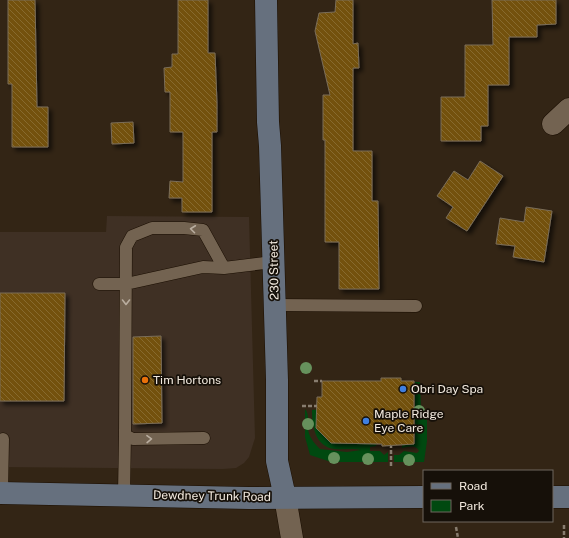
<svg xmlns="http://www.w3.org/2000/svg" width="569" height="538" font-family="'Public Sans',sans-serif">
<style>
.commercial{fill:#3f3024}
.green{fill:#004910}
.building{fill:url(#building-back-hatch);stroke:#7a6d59;filter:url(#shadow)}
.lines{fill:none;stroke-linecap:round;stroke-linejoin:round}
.lane-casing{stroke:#1a0e02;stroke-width:13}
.street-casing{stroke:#1a0e02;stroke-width:23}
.secondary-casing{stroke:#1a0e02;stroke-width:23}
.path{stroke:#887d6f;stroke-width:2.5;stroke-dasharray:4 2;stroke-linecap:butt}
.lane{stroke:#736351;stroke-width:12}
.street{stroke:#736351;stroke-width:22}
.secondary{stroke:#66707e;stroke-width:22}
.tree{fill:#66915c}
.oneway{stroke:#b9ad9f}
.food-dot{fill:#e8710a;stroke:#161009;stroke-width:1.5}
.shop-dot{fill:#3f7fe0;stroke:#161009;stroke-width:1.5}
.labels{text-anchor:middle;stroke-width:3.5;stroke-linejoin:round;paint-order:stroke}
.street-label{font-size:12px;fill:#f3eadf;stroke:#161009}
.poi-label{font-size:12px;fill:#f3eadf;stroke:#161009;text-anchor:start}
</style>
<defs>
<pattern id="building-back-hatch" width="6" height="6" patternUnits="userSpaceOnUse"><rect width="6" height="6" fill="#73510c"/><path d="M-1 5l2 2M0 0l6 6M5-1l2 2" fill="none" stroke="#876a2f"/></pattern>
<filter id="shadow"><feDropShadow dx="3.5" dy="3.5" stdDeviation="2" flood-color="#0009"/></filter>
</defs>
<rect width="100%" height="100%" fill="#332515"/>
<!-- commercial -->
<path class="commercial" d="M107 216 249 217 255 438 249 457 244 463 236 468 223 469 0 467V232H106Z"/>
<!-- green -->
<path class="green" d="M415 382H420L421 410 427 418V441L424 462H394V455H399L404 451 417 453 419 451C416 444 407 447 402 448V443H415Z
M305 409C310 415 307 422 308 429 309 437 314 443 320 449L347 452 361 450C353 448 344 450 335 449 315 447 312 426 312 410L321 409 377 443 376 446 370 447V451H380L384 455 388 452V462H331L310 455 305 437Z"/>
<!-- building -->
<path class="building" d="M8 0H35L37 107H48V147H12V84H8Z
M178 0H208V53H215L217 103V132H212V212H182V198H169L170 181 183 182V132H170V92H165L164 68 172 67V54H178Z
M336 0H353V44L358 43 359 68H353V151H372V201H378L379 289H339V242H325V140H323V95H330L315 31 319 13 335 12Z
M492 0H556V24L537 25V37H509V85H488V126H481V141H441V97H465V45H493Z
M133 122 134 143 112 144 111 123Z
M480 161 503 176 467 231 446 218 453 207 437 196 454 171 468 180Z
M526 207 552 211 544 262 513 257 515 246 496 244 500 218 524 222Z
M0 293H65L64 401H0Z
M161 336 162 423 133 424V337Z
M381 378H401V381H414V444L382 446V444L331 443 316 428 317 397H322V381H381Z"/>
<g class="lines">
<!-- lane casing -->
<g class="lane-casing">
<path id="lane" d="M99 284H126L203 267 224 268 273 262
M274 305 416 306
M204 438 133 439 125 435 126 247 132 236 152 228H184L203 230 224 268
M2 493 3 439
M124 494 125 435"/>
</g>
<!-- street casing -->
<g class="street-casing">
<path id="street" d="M553 124 569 109
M285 497 292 538"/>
</g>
<!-- secondary casing -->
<g class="secondary-casing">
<path id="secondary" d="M266 0 268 122 270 146 277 380V461L285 497
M0 493 249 498 424 497
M552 497H569"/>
</g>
<!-- path -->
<path class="path" d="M314 381H322
M302 406H317
M391 466V446
M564 525V538
M456 527 458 538"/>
<!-- lane -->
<use href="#lane" class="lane"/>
<!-- street -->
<use href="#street" class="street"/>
<!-- secondary -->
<use href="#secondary" class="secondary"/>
</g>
<!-- trees -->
<g class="tree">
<circle cx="306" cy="368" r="6"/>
<circle cx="419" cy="411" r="6"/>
<circle cx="308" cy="424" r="6"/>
<circle cx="334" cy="458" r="6"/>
<circle cx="368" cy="459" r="6"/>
<circle cx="409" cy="460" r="6"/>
</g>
<!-- one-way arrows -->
<defs><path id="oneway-chevron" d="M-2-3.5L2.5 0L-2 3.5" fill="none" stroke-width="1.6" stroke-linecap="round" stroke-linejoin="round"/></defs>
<g class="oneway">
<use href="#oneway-chevron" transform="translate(193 229) rotate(-173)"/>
<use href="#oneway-chevron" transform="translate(126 302) rotate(90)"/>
<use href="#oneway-chevron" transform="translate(149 439) rotate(-1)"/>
</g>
<!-- markers -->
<circle class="food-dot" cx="145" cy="380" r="4"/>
<g class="shop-dot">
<circle cx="403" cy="389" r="4"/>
<circle cx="366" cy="421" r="4"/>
</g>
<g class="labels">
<!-- street labels -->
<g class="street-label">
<text transform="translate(274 270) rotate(-91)" y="4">230 Street</text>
<text transform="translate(212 496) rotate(1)" y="4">Dewdney Trunk Road</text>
</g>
<!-- poi labels -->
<g class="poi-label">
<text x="153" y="384">Tim Hortons</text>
<text x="411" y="393">Obri Day Spa</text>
<text x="374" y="418">Maple Ridge<tspan x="374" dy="14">Eye Care</tspan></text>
</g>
</g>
<!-- legend -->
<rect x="423" y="470" width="130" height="52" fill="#161009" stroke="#6e675f"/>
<rect x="431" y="483" width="20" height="6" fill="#66707e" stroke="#6e675f"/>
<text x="459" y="490" font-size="12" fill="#f3eadf">Road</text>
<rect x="431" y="500" width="20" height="12" fill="#004910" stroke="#6e675f"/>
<text x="459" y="510" font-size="12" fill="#f3eadf">Park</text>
</svg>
